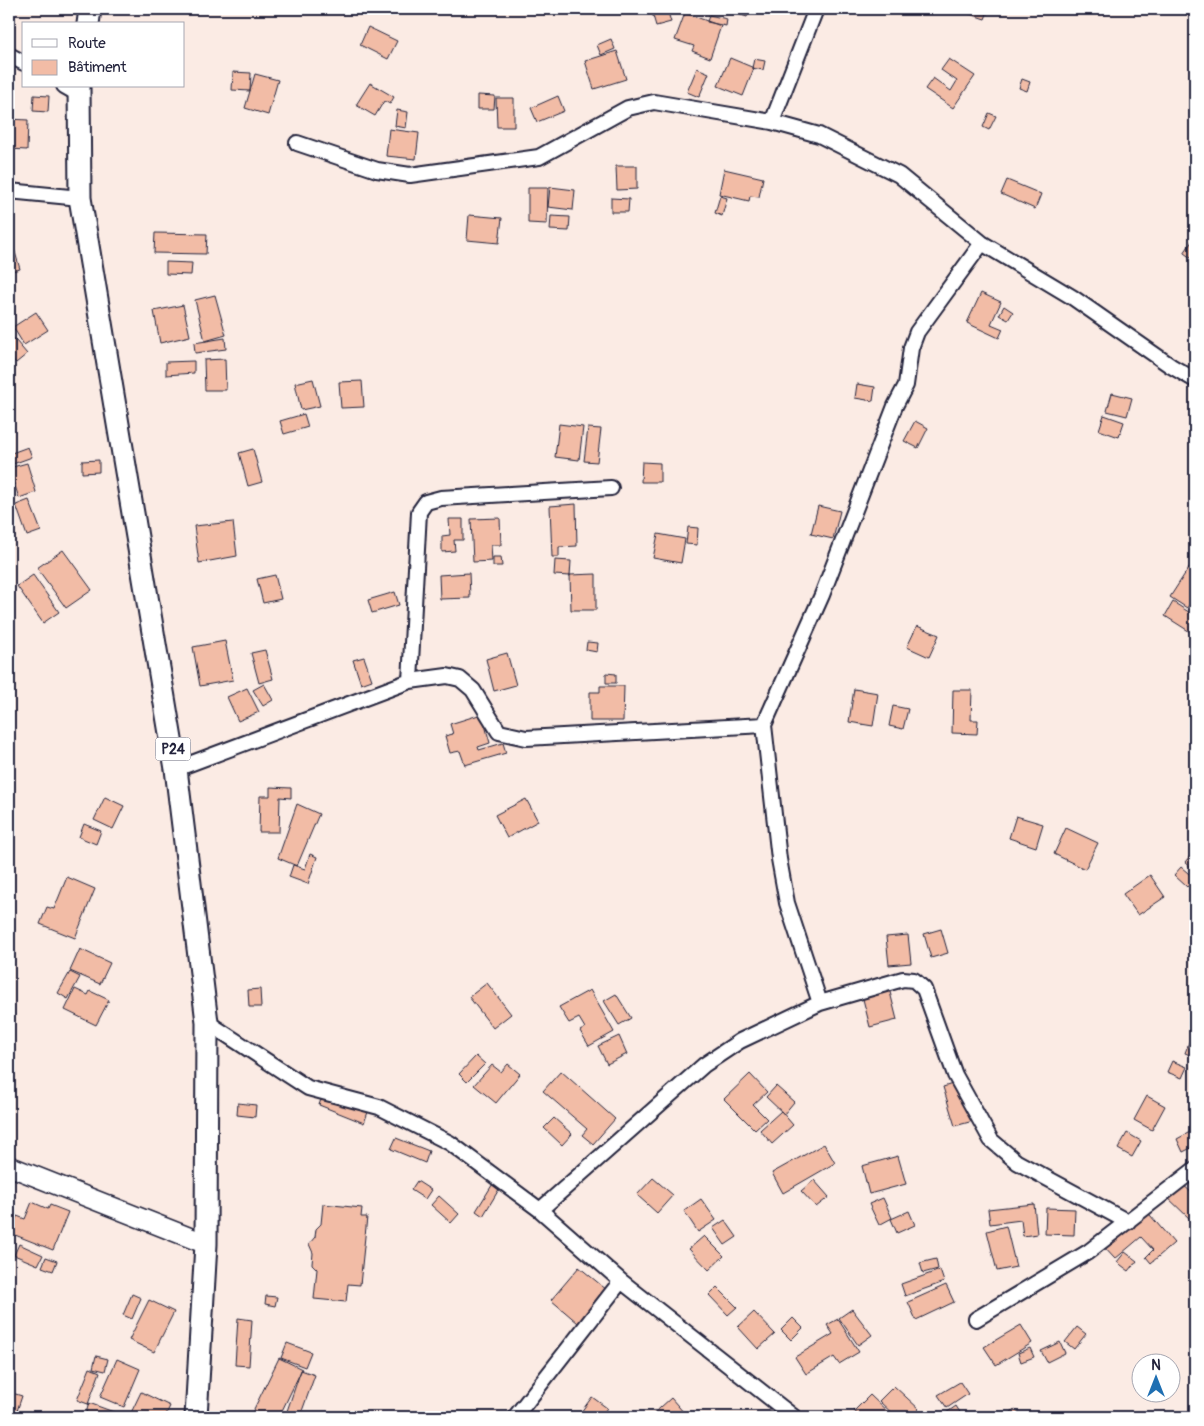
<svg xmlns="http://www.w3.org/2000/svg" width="1204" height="1426" font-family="Pangolin,sans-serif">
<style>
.building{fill:#f2bca6;stroke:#22223b}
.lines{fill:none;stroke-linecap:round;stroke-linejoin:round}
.street-casing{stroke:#22223b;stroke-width:18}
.secondary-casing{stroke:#22223b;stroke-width:22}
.primary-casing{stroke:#22223b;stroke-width:25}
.street{stroke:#fff;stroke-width:14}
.secondary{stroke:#fff;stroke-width:19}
.primary{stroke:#fff;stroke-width:21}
.labels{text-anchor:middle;stroke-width:5;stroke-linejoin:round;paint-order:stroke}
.shield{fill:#fff;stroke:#646476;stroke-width:1}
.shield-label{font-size:14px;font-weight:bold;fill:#22223b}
</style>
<rect width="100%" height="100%" fill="#fbebe4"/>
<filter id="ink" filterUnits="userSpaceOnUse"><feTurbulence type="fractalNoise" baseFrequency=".02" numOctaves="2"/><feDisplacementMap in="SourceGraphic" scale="10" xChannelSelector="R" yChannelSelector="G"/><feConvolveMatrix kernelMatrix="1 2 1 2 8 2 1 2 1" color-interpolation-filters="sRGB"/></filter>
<g filter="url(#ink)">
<!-- building -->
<path class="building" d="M651 9H667L671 22 656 26Z
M730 9H750L747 17 729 11Z
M955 9H989L985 19Z
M685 13 721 26 710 58 692 51 694 46 675 40Z
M709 15 727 19 726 26 707 22Z
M368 27 397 41 388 59 360 45Z
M611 39 615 49 601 55 597 45Z
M617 51 626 79 594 89 585 61Z
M730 58 754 68 743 96 718 86Z
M754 59 765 61 763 70 752 68Z
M949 59 975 76 953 108 925 89 933 78 951 91 957 81 941 70Z
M697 68 709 73 699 97 687 92Z
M233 72 251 73 250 91 232 90Z
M255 74 278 80 268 115 245 108Z
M1022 79 1030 82 1027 91 1019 88Z
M370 83 394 97 390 104 384 101 375 116 356 105Z
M34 95 49 96 48 112 33 111Z
M478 95 495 96 494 109H478Z
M558 96 564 111 537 122 531 108Z
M496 98H514V127H497Z
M397 110 408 112 406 128 395 126Z
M989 113 996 116 989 130 983 127Z
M9 119 28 120 27 150 9 149Z
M389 129 419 133 416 159 386 156Z
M616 166H637V189L617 190Z
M724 169 763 178 759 197 750 196 749 201 719 194Z
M1007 180 1041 194 1035 209 1001 194Z
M550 187 575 190 573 210 548 207Z
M528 188H548L547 224 528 223Z
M720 196 727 198 722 216 715 213Z
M611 198 629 199 628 212H611Z
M469 215 502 218 499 243 467 240Z
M551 216 570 217 569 231 550 230Z
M155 233 207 234 206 254 154 253Z
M1195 237V261L1184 253Z
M12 242 20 269 9 272V243Z
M166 262 192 263 191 275 166 274Z
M981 293 1001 302 991 324 1003 329 999 338 967 323Z
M215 295 226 335 205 341 195 300Z
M183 305 190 336 160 343 154 311Z
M1004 306 1013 312 1008 320 999 315Z
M36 312 48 330 24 345 13 327Z
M11 335 27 354 16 363 9 355Z
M225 338 226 349 195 353 194 343Z
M225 359 226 390H205L204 360Z
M194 361V373L166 375V362Z
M313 379 320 406 301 410 295 383Z
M362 381 364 407 341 408 339 382Z
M857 384 875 387 873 401 855 398Z
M1112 393 1132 398 1127 416 1107 411Z
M304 414 308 427 284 434 280 421Z
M1104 415 1124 422 1119 437 1099 430Z
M915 421 928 428 918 448 904 441Z
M559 424 583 427 579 460 555 457Z
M588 428 601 429 597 462 584 461Z
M28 447 32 457 10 465 9 454Z
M253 449 262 482 248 486 239 453Z
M99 460V472L82 473V461Z
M642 462 660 463V482H641Z
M27 463 36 492 19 498 9 468Z
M29 500 41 531 27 536 16 505Z
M576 504 577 546 559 547V557H552L550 506Z
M818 506 840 511 833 539 811 534Z
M500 518 501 545H491L492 561 473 562 471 519Z
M449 519H463V540H454L455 551 442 552V536L450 535Z
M233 522 237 556 199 563 194 526Z
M688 527 698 528 697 545 686 544Z
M658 534 685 539 681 563 653 558Z
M63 550 92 590 66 608 37 568Z
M493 557H501L502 566H493Z
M555 560 571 561 570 576 554 575Z
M1190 566 1195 569V596L1187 608 1170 597Z
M469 573 470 598 440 599 439 575Z
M596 574V610H571L570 575Z
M33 575 59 612 43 623 17 586Z
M275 575 281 599 263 603 257 579Z
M395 592 399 605 372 613 368 600Z
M1173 602 1195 616V635L1165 616Z
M917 626 939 635 929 657 907 647Z
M225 641 233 680 200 686 193 647Z
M587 642 598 643 597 652 586 650Z
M265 650 273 679 259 683 251 653Z
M507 653 516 685 494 691 486 659Z
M364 657 372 680 361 684 353 660Z
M606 673 616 674V683H606Z
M264 684 273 700 263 706 253 690Z
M600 686H624L623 721H590V692H600Z
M247 688 259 712 238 721 227 697Z
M854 689 878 693 873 726 849 722Z
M953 690H972L971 720H978L977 734 952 733Z
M893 706 908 709 903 729 889 726Z
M482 714 490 743 478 747 479 750 503 743 506 753 465 765 460 751 450 753 445 736 453 734 450 724Z
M270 787 291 788V798L280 797 279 832H259L260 796H270Z
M105 797 124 806 113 829 94 820Z
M526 799 538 821 507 838 495 815Z
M297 804 319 814 297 866 278 858Z
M1016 816 1043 824 1036 847 1009 838Z
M84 824 101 831 96 844 79 837Z
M1066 828 1098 843 1085 869 1054 854Z
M1195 850V871L1185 862Z
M310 854 317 857 308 884 289 877 293 865 305 869Z
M1181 867 1195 879 1187 887 1174 875Z
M1150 875 1165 897 1138 915 1123 894Z
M67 877 95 889 75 938 40 924 47 907 54 909Z
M941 929 948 953 931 958 924 934Z
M908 935 911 963 889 965 886 937Z
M80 949 110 963 100 984 70 971Z
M70 972 80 977 68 999 58 993Z
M887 980 897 1020 870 1027 860 987Z
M487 983 511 1014 493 1028 469 997Z
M75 989 88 995 90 991 109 1000 96 1025 65 1010Z
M260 989 261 1007H249L248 990Z
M590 990 614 1032 589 1046 580 1031 585 1028 579 1018 569 1023 559 1007Z
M616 994 631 1018 619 1025 604 1001Z
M619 1036 627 1054 607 1064 598 1046Z
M1191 1037 1195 1038V1057L1185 1053Z
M476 1056 485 1064 467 1082 459 1074Z
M1172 1061 1187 1067 1182 1078 1167 1072Z
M508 1064 520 1074 496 1103 474 1085 492 1065 501 1072Z
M561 1071 615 1119 593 1144 582 1135 587 1129 543 1091Z
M750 1074 767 1092 753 1105 767 1119 755 1130 724 1099Z
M962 1081 973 1121 955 1126 943 1087Z
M776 1086 794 1102 784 1114 766 1097Z
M323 1094 368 1112 364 1123 319 1105Z
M1147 1096 1165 1106 1152 1130 1134 1120Z
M238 1103 256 1105 255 1117 237 1115Z
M781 1111 793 1125 772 1144 760 1130Z
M554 1118 572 1134 562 1145 544 1128Z
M1190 1132 1195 1146 1183 1152 1177 1139Z
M1127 1133 1141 1141 1132 1157 1118 1149Z
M396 1138 429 1151 425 1163 391 1149Z
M824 1144 835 1163 783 1193 772 1173Z
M898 1156 906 1184 869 1194 862 1166Z
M653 1178 673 1195 657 1213 637 1195Z
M1177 1179 1195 1196V1217L1192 1221 1163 1193Z
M814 1180 829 1197 816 1207 801 1191Z
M417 1181 431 1190 425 1199 411 1190Z
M494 1182 501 1186 483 1216 476 1211Z
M439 1196 459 1214 451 1223 431 1205Z
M883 1198 892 1218 879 1225 869 1204Z
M701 1199 716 1220 698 1232 684 1211Z
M32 1202 48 1209 50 1205 68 1212 53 1250 10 1233 17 1216 25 1219Z
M323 1204 362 1208 361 1217H367L360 1285 348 1284 346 1302 314 1299 317 1269 312 1264 313 1253 309 1244 315 1237 316 1229 321 1224Z
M1034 1204 1037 1234 1023 1236 1021 1220 990 1224 988 1209Z
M1046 1208 1075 1209 1074 1235 1045 1234Z
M1144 1208 1174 1243 1151 1263 1146 1257 1153 1250 1141 1237 1115 1259 1102 1245Z
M909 1211 915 1225 897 1233 891 1219Z
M725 1220 737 1237 725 1245 713 1228Z
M1006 1226 1016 1267 997 1271 987 1231Z
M704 1236 724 1256 709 1270 689 1249Z
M19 1244 43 1255 38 1265 14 1255Z
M1125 1252 1137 1261 1129 1271 1117 1262Z
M46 1257 57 1261 53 1271 42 1267Z
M936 1259 938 1269 923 1273 920 1263Z
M579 1267 607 1290 578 1323 551 1300Z
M940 1270 944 1282 905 1296 901 1284Z
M946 1285 954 1302 916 1320 908 1302Z
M717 1287 737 1307 728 1315 709 1295Z
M132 1294 141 1298 132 1319 123 1315Z
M266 1296 277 1297 275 1306 265 1304Z
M149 1300 174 1312 154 1352 129 1340Z
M852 1309 872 1335 858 1345 839 1318Z
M754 1312 775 1334 758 1349 738 1327Z
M238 1318 252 1320 249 1366 235 1365Z
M793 1318 803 1328 791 1340 781 1330Z
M838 1319 859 1352 839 1364 834 1357 806 1374 795 1357 833 1334 827 1325Z
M1021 1325 1032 1343 996 1365 984 1347Z
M1077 1327 1086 1334 1074 1349 1065 1342Z
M1060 1342 1065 1353 1047 1362 1041 1351Z
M287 1343 311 1352 305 1367 281 1358Z
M1030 1348 1034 1357 1021 1362 1018 1353Z
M96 1356 108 1359 105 1371 93 1368Z
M279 1358 302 1369 279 1417H260L252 1413Z
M117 1359 140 1369 124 1407 100 1397Z
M90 1368 100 1372 88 1404 77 1400Z
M301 1370 315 1375 302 1411 312 1415 311 1417H285Z
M960 1382 968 1394 947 1408 938 1395Z
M894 1386 919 1409 911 1417H896L879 1401Z
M9 1392 22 1396 15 1417 9 1416Z
M141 1392 170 1406 165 1417H129Z
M870 1395 893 1417H861L854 1411Z
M592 1397 607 1408 600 1417H589L581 1412Z
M671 1398 685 1414 682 1417H650Z
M89 1403 122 1415 121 1417H98L86 1413Z
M956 1406 963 1417H949L946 1413Z
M1014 1409 1023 1417H1007Z"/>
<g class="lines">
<!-- street casing -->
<g class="street-casing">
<path id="street" d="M9 55 24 63
M64 86 78 94
M772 122 816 9
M297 143 377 170 410 175 539 157 628 108 654 102 772 122 819 135 899 175 982 243 1072 297 1171 366 1195 380
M9 191 80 198
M410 681 419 512 426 502 441 498 611 488
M176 769 410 681 447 676 460 679 473 690 499 732 526 738 764 725
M820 1003 787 903 779 859 764 725 822 595 895 406 906 385 911 348 917 332 982 243
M207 1022 308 1088 379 1107 450 1143 540 1210 621 1281 794 1417
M540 1210 704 1065 740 1041 820 1003 903 979 914 980 924 989 955 1075 991 1140 1017 1162 1128 1222
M976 1319 1088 1252 1195 1169
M515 1417 621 1281"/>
</g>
<!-- secondary casing -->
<g class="secondary-casing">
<path id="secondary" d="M9 1166 206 1244"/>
</g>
<!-- primary casing -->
<g class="primary-casing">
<path id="primary" d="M88 24 90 9
M79 86 80 198 176 769 207 1022 206 1244 196 1417"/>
</g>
<!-- street -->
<use href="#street" class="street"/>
<!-- secondary -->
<use href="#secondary" class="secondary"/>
<!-- primary -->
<use href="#primary" class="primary"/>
</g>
</g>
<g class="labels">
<!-- shield labels -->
<rect class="shield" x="155.5" y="737.5" width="35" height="23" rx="4"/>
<g class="shield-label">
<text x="173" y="754">P24</text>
</g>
</g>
<!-- margin -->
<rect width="1204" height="1426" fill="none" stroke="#fff" stroke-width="30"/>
<rect x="15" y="15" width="1174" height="1396" fill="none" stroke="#22223b" stroke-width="2" filter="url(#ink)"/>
<!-- legend -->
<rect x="22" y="22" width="162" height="65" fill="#ffffff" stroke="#a7a7b1"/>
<rect x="32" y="39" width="25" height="8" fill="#ffffff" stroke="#a7a7b1"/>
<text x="68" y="48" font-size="15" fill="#22223b">Route</text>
<rect x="32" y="60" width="25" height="15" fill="#f2bca6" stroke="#a7a7b1"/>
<text x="68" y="72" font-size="15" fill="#22223b">Bâtiment</text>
<!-- north arrow -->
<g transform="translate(1156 1378)"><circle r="24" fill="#ffffff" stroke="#a7a7b1"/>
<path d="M0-4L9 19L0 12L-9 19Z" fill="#1f6fb2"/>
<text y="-8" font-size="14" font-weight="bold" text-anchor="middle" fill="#22223b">N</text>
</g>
</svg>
